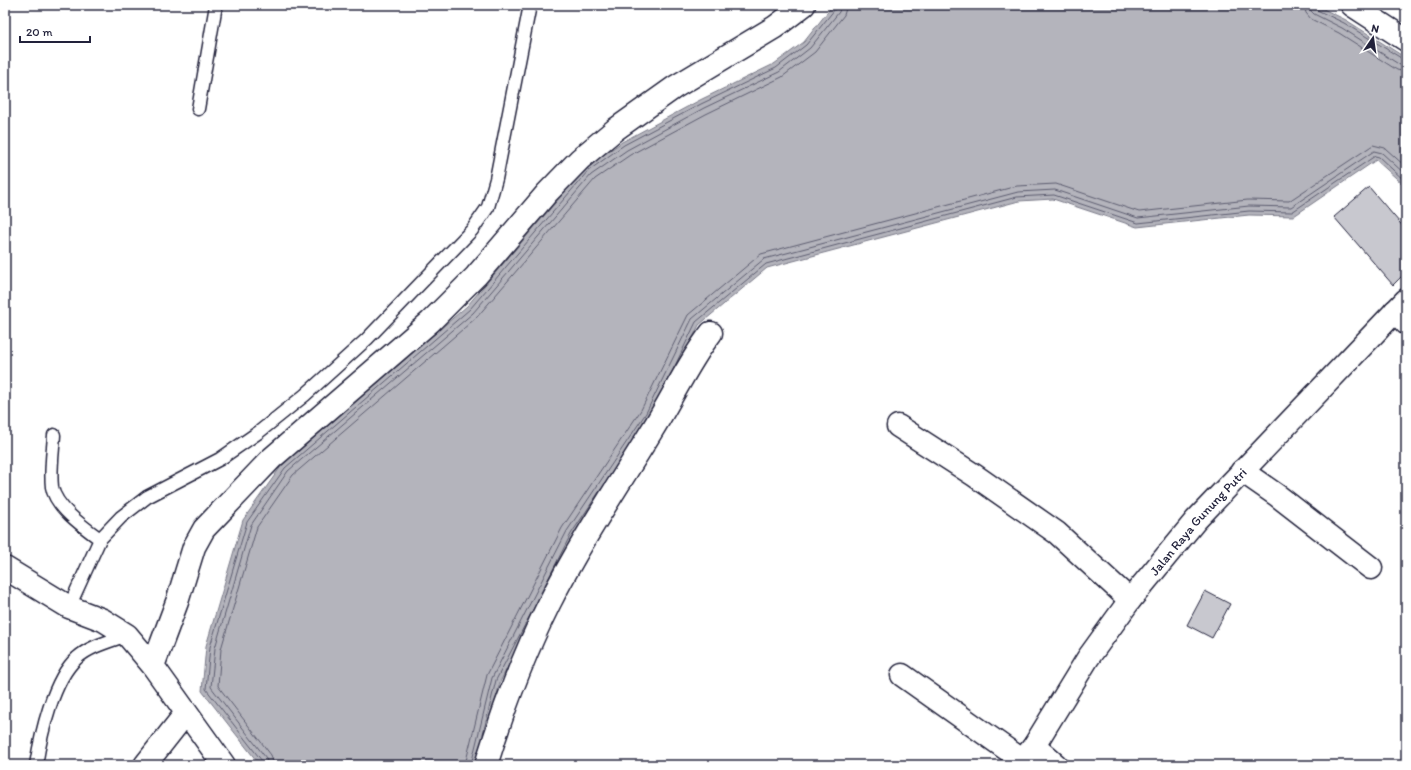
<svg xmlns="http://www.w3.org/2000/svg" width="1411" height="770" font-family="Itim,sans-serif">
<style>
.water{fill:#b4b4bc;stroke:#7a7a88}
.lines{fill:none;stroke-linecap:round;stroke-linejoin:round}
.shore{stroke:#5c5c6f;stroke-width:1}
.building{fill:#c8c8cf;stroke:#22223b}
.service-casing{stroke:#22223b;stroke-width:15}
.minor-casing{stroke:#22223b;stroke-width:25}
.primary-casing{stroke:#22223b;stroke-width:25}
.service{stroke:#fff;stroke-width:12}
.minor{stroke:#fff;stroke-width:22}
.primary{stroke:#fff;stroke-width:22}
.labels{text-anchor:middle;stroke-width:3;stroke-linejoin:round;paint-order:stroke}
.street-label{font-size:13px;fill:#22223b;stroke:#fff}
</style>
<rect width="100%" height="100%" fill="#fff"/>
<filter id="ink" filterUnits="userSpaceOnUse"><feTurbulence type="fractalNoise" baseFrequency=".025" numOctaves="2"/><feDisplacementMap in="SourceGraphic" scale="8" xChannelSelector="R" yChannelSelector="G"/><feConvolveMatrix kernelMatrix="1 2 1 2 8 2 1 2 1" color-interpolation-filters="sRGB"/></filter>
<g filter="url(#ink)">
<!-- water -->
<path class="water" d="M833 5H1315L1346 20 1406 58V187L1376 160 1294 216 1249 215 1137 227 1053 199 1019 201 767 268 699 325 654 417 575 536 500 682 480 765H260L202 691 206 646 243 520 282 465 467 306 585 168 622 142 700 100 774 64 804 42Z"/>
<g class="lines">
<!-- shore -->
<path class="shore" d="M1304 5 1306 13 1311 19 1339 33 1397 70 1406 72
M1310 5 1311 11 1314 14 1342 28 1400 65 1406 66
M1315 5 1317 10 1344 23 1406 61
M671 374 696 322 766 264 1017 197 1054 195 1138 223 1249 211 1292 212 1375 156 1379 157 1406 182
M541 593 571 534 601 489
M483 734 496 680 538 600
M263 765 262 761 206 689 210 647 247 522 285 468 470 309 588 171 624 145 701 104 776 68 806 45 835 9 836 5
M268 765 266 758 211 687 215 648 251 525 288 471 473 313 591 175 627 150 704 108 779 72 810 48 839 12 841 5
M274 765 271 755 218 686 221 649 257 527 293 475 477 317 595 179 630 155 706 114 782 77 815 52 844 15 847 5
M465 765 487 675 562 528 641 410 688 315 761 254 1017 186 1056 184 1139 212 1248 200 1289 201 1373 145 1385 148 1406 167
M471 765 492 678 567 531 646 413 692 319 764 259 1018 192 1055 190 1138 218 1249 206 1291 207 1374 151 1382 153 1406 175"/>
</g>
<!-- building -->
<path class="building" d="M1369 187 1406 230V272L1393 285 1334 217Z
M1205 591 1230 604 1212 638 1187 625Z"/>
<g class="lines">
<!-- service casing -->
<g class="service-casing">
<path id="service" d="M198 109 216 5
M54 435C53 451 50 471 52 487 55 507 85 528 100 539
M69 607 100 539 121 517 147 497 220 459 259 432 305 395 367 339 472 230 488 207 496 179 530 5
M36 765C41 734 53 679 77 658 90 646 111 641 127 635"/>
</g>
<!-- minor casing -->
<g class="minor-casing">
<path id="minor" d="M1352 5 1406 40
M1395 311 1406 323
M898 426 974 475 1057 533 1130 600
M1242 471 1278 496 1371 568
M5 568 69 607 103 620 127 635 153 666 224 765
M153 666 177 602 194 547 204 529 272 458 430 322 476 276 547 193 580 159 616 129 675 87 775 27 804 5
M902 675 1022 760
M1034 746 1056 765
M145 765 186 713
M486 765C503 710 523 656 549 604 579 544 616 489 651 432 672 399 687 364 711 333"/>
</g>
<!-- primary casing -->
<g class="primary-casing">
<g id="primary">
<path id="s1" d="M1019 765 1034 746 1088 658 1130 600 1196 520 1406 300"/>
</g>
</g>
<!-- service -->
<use href="#service" class="service"/>
<!-- minor -->
<use href="#minor" class="minor"/>
<!-- primary -->
<use href="#primary" class="primary"/>
</g>
</g>
<g class="labels">
<!-- street labels -->
<g class="street-label">
<text dy="5" stroke="none"><textPath href="#s1" startOffset="303">Jalan Raya Gunung Putri</textPath></text>
</g>
</g>
<!-- margin -->
<rect width="1411" height="770" fill="none" stroke="#fff" stroke-width="20"/>
<rect x="10" y="10" width="1391" height="750" fill="none" stroke="#22223b" stroke-width="1.5" filter="url(#ink)"/>
<!-- north arrow -->
<g transform="translate(1373 38) rotate(13)" stroke="#ffffff" stroke-width="3" paint-order="stroke">
<path d="M0-3L7 15L0 10L-7 15Z" fill="#22223b"/>
<text y="-6" font-size="11" font-weight="bold" text-anchor="middle" fill="#22223b">N</text>
</g>
<!-- scale -->
<path d="M20 36v6h70v-6" fill="none" stroke="#22223b" stroke-width="2"/>
<text x="26" y="36" font-size="12" fill="#22223b" stroke="#ffffff" stroke-width="3" paint-order="stroke">20 m</text>
</svg>
